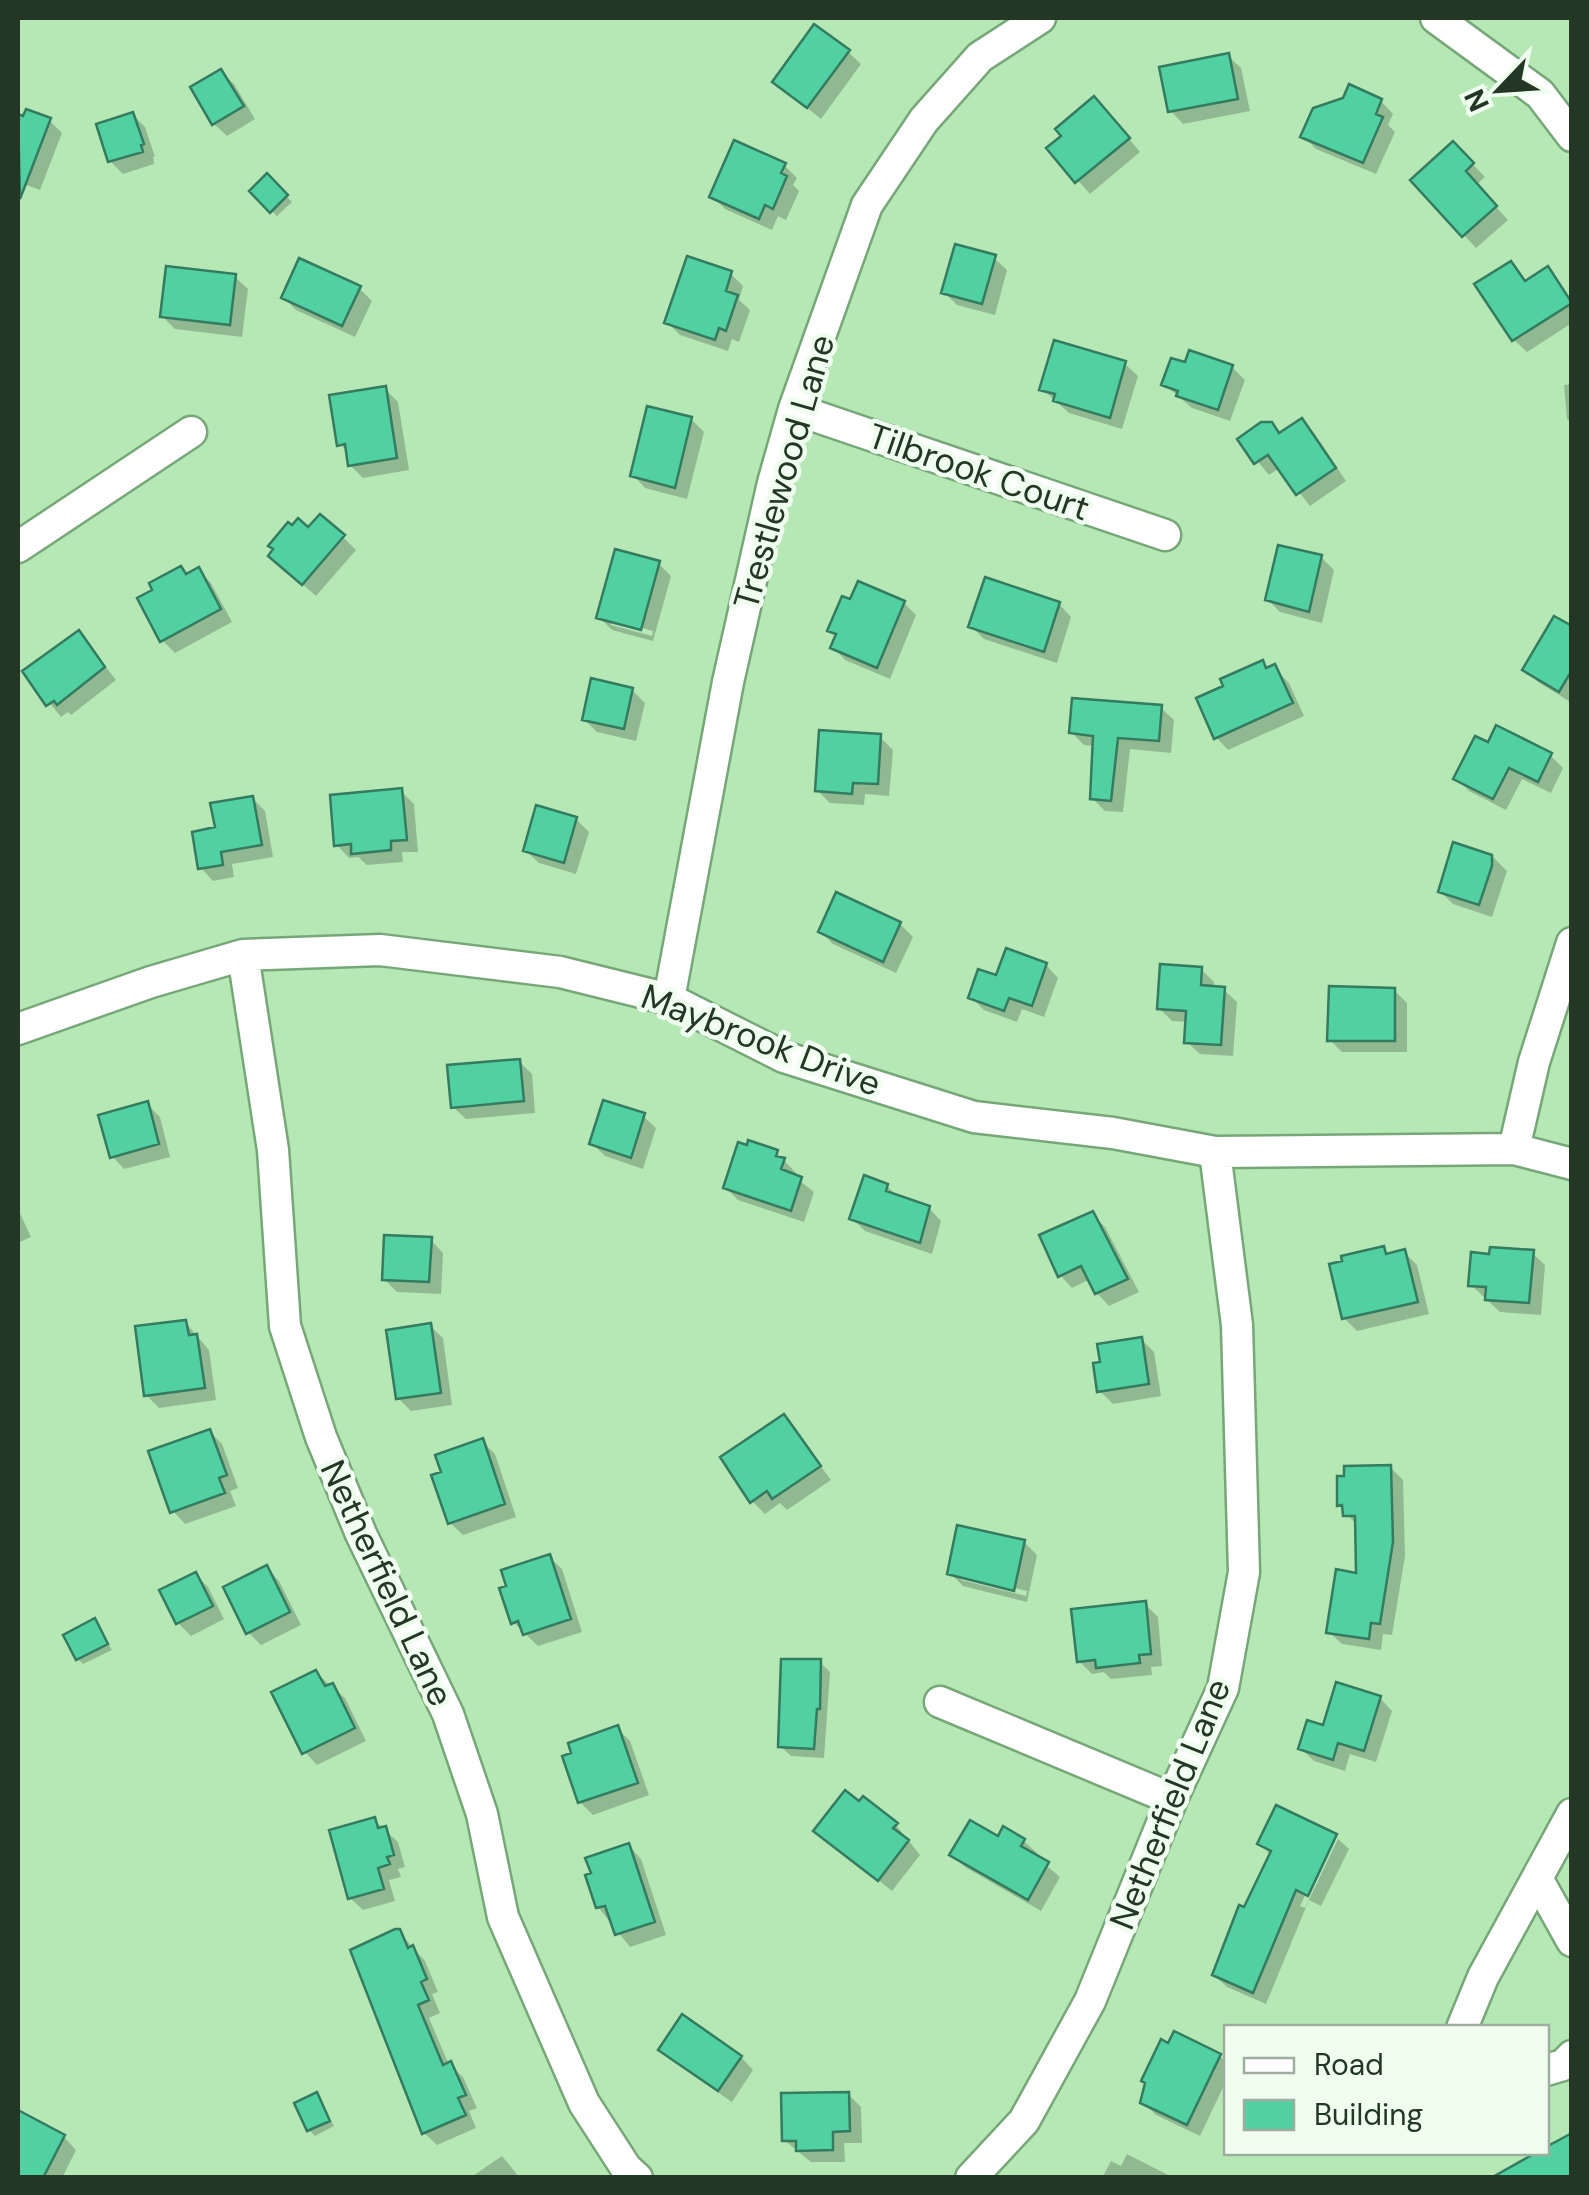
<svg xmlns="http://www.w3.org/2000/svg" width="1589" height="2195" font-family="'DM Sans',sans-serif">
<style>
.shadow{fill:#0003;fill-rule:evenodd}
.building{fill:#51d1a2;stroke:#347b60;stroke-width:2.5}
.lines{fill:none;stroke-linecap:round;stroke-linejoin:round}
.minor-casing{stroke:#77a779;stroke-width:35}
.minor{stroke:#fff;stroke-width:30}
.labels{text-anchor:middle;stroke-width:9;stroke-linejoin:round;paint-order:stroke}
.street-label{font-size:35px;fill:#243724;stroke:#effeef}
</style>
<rect width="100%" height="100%" fill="#b6e8b6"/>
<!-- shadow -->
<path class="shadow" d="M848 52 861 64 821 119 775 82Z
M1228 56 1241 68 1250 111 1183 124 1171 111Z
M221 72 234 84 255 119 227 136 214 124 193 88Z
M1345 100 1381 101 1393 114 1388 125 1395 132 1376 174 1316 149 1303 136Z
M1107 112 1140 152 1090 194 1050 149Z
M133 115 145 127 155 157H153L154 164 123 174 110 161Z
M18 117 49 120 62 133 40 190 18 182Z
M1453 144 1485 177 1476 185 1508 220 1476 248 1413 180Z
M784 165 797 178 793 185 799 191 786 220 778 216 772 230 725 209 712 196Z
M267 177 292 202 277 216 252 191Z
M994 258 1007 270 995 315 957 305 944 292Z
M1511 264 1528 282 1547 269 1572 300V323L1527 352 1514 340 1478 285Z
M731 274 743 286 739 300 750 310 739 342 732 339 728 351 680 335 667 322Z
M235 277 248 289 242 337 175 329 162 316Z
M359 288 372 301 355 337 296 310 284 298Z
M1125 364 1138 376 1122 429 1069 413 1042 389Z
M1232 367 1245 380 1230 421 1192 408 1164 384Z
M1572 384V423L1567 419 1564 385Z
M385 389 398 402 409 470 363 478 350 465 349 453 340 444Z
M691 419 704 432 687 499 645 488 633 475Z
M1302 421 1314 433 1346 481 1310 506 1280 468 1269 475 1240 440 1281 435Z
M308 531 343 537 356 550 316 596 284 568Z
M1321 557 1334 570 1322 623 1280 612 1268 600Z
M659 564 671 576 653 641 612 630 599 617ZM611 619 653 631 652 636 611 625Z
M198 570 211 583 232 622 175 653 162 640 187 576Z
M904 603 916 615 890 679 845 660 833 647 837 638 830 630Z
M1059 604 1071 617 1057 663 984 639 971 626Z
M1572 629V703L1538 682 1526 670Z
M79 633 116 680 71 715 68 712 61 717 25 672Z
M1262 663 1269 670H1276L1289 683 1304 716 1228 750 1216 737 1226 687Z
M632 690 645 703 636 741 597 732 584 719Z
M1161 708 1174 720 1171 753 1130 749 1123 812 1105 811 1092 798 1095 746 1084 745 1071 732Z
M880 737 893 750 889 796 865 794 864 805 830 803 817 790Z
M1489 746 1550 755 1563 768 1551 793 1522 779 1506 810 1469 791 1456 778Z
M401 791 414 804 418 852H402L403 862 367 865 358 857 349 858 337 845Z
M253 799 265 811 273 857 232 864 234 877 213 881 201 868Z
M576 819 589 832 576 874 539 863 526 851Z
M1455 845 1494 858 1507 871 1492 917 1453 904 1440 891Z
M837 895 900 924 913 937 896 973 833 944 821 932Z
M1046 965 1058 978 1044 1017 1022 1009 1017 1022 984 1010 971 997 998 978Z
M1201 969 1214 982 1213 989 1224 990 1237 1002 1233 1056 1200 1054 1187 1042 1188 1022 1172 1021 1159 1008Z
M1394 990 1407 1003V1052H1342L1330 1040Z
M519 1061 532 1074 535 1113 466 1119 453 1107Z
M147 1104 160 1117 170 1157 124 1169 112 1156Z
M643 1116 656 1128 643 1169 605 1156 592 1143Z
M776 1152 796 1173 795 1177 814 1192 804 1222 738 1200 726 1188Z
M887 1186 899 1198 929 1208 941 1221 932 1254 865 1231 852 1218Z
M18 1209 31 1237 18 1243Z
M1092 1214 1105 1227 1139 1292 1109 1306 1097 1293 1090 1279 1072 1288 1060 1275Z
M431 1240 443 1253 441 1294 397 1292 384 1279Z
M1384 1249 1390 1255 1404 1252 1417 1265 1429 1314 1357 1331 1344 1318Z
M1532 1253 1545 1265 1541 1315 1500 1312 1471 1285 1492 1257Z
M185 1322 209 1350 216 1400 159 1408 146 1395Z
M430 1326 443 1338 452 1405 411 1411 398 1398Z
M1141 1339 1154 1352 1161 1396 1113 1404 1100 1391Z
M784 1417 831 1480 787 1510 780 1503 765 1514 752 1501Z
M209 1431 222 1444 238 1488 230 1491 236 1506 185 1524 173 1511Z
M482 1441 495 1454 516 1517 463 1535 450 1523Z
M1390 1467 1403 1480 1405 1556 1392 1635 1383 1634 1381 1650 1342 1644 1329 1632 1359 1576 1358 1527 1339 1504Z
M1024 1542 1037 1555 1027 1602 963 1586 950 1573ZM961 1575 1027 1591 1026 1596 961 1580Z
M549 1557 562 1569 582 1632 538 1646 513 1622Z
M267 1568 279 1581 301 1625 261 1645 248 1632Z
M196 1575 208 1587 224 1619 191 1636 178 1623Z
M1145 1604 1158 1617 1162 1666 1151 1667 1152 1675 1111 1679 1104 1672 1092 1674 1079 1661Z
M94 1621 112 1650 83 1664 78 1659Z
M820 1662 830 1672 824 1758 791 1756 780 1746Z
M316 1673 345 1698 366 1741 317 1765 305 1752Z
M1380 1698 1392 1711 1376 1762 1350 1754 1345 1771 1314 1761 1301 1749 1324 1728Z
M617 1728 630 1741 649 1795 593 1815 580 1802Z
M1277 1808 1337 1838H1333L1300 1906 1305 1908 1338 1839 1349 1849 1321 1906 1309 1900 1266 2004 1227 1987 1214 1975 1272 1856 1260 1844Z
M374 1820 398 1842 405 1867 398 1869 401 1877 389 1880 395 1901 363 1910 350 1898Z
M896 1825 920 1855 892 1891 817 1831Z
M999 1839 1024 1841 1037 1853 1035 1856 1060 1877 1041 1911 965 1867 952 1855Z
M629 1846 641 1859 666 1935 630 1947 598 1907Z
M399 1932 425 1961 438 1992 432 1994 440 2013 429 2018 449 2065 463 2077 477 2108 469 2111 476 2128 437 2145 424 2133Z
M661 2050 741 2057 753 2070 732 2102 674 2062Z
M1220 2056 1226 2063V2081L1200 2136 1156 2115 1143 2102Z
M848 2094 861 2107 862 2143H844L845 2162H811L784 2140Z
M316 2095 334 2126 315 2136 309 2130Z
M18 2113 64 2137 76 2150 62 2178H18Z
M1127 2154 1168 2175 1171 2178H1102L1111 2161 1121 2166Z
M502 2156 520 2178H470Z"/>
<!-- building -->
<path class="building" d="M814 24 850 50 807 108 772 82Z
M1229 53 1238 99 1168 112 1159 67Z
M221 69 244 106 212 125 190 87Z
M1349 84 1382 99 1376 114 1383 117 1363 163 1300 137 1313 108 1343 98Z
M1094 96 1130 138 1075 183 1046 148 1061 136 1055 129Z
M26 109 51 118 20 199 18 114 23 116Z
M133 112 144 144 141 145 143 152 108 162 96 124Z
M734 140 786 163 781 173 787 176 773 209 765 205 759 219 709 197Z
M1453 141 1474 163 1466 171 1497 206 1462 237 1410 180Z
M267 173 288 195 270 213 249 191Z
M955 244 996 255 982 304 941 293Z
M687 256 732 271 726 291 738 295 726 331 719 328 715 340 664 323Z
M299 258 361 286 342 326 281 298Z
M1511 261 1525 281 1548 266 1572 303 1512 341 1474 284Z
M166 266 236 274 230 325 160 317Z
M1054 340 1126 361 1110 418 1053 401 1055 394 1039 390Z
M1189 350 1233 365 1218 410 1176 396 1178 391 1161 385 1171 358 1185 362Z
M386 386 397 458 348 466 345 444 337 446 329 395Z
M647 406 692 417 675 488 630 476Z
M1302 418 1336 468 1296 495 1268 455 1254 464 1237 439 1261 422H1272L1279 433Z
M320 514 345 535 302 585 268 556 273 549 268 546 288 522 292 525 298 518 308 527Z
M1278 545 1322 555 1309 612 1265 600Z
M615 549 660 561 641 630 596 618Z
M181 566 186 574 199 567 221 609 160 642 137 598 152 590 149 583Z
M985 577 1060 602 1044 652 968 627Z
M858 581 905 601 877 668 830 648 836 634 827 631 842 596 850 599Z
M1554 616 1572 626V670L1559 692 1522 670Z
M79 630 105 667 57 705 54 701 46 706 22 671Z
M1263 660 1266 668 1275 664 1293 703 1214 739 1196 698 1223 686 1220 679Z
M591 678 633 688 624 729 582 720Z
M1072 698 1162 705 1159 741 1118 738 1111 801 1090 799 1093 736 1069 733Z
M1496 725 1552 753 1538 782 1509 768 1493 799 1453 779 1475 736 1488 742Z
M819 730 881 734 878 784 853 783 852 794 815 791Z
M402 788 407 840 391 841V850L351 854V844L334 846 330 795Z
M253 796 262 845 221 852 223 865 198 869 192 832 215 827 210 803Z
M536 805 577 817 564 863 523 851Z
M1453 842 1492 855V866L1479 905 1438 892Z
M836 892 901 922 883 962 818 932Z
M1006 948 1047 963 1032 1006 1009 998 1004 1011 968 998 978 969 996 975Z
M1160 964 1202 967 1201 985 1225 987 1221 1045 1184 1043 1186 1011 1157 1009Z
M1329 986 1395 988V1041H1327Z
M520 1059 524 1101 451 1108 447 1065Z
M603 1100 645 1113 631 1158 589 1144Z
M148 1101 159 1144 110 1158 98 1115Z
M748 1140 778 1150 776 1156 785 1158 781 1169 802 1177 791 1211 723 1188 738 1142 747 1145Z
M864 1175 888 1184 886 1191 930 1206 920 1243 849 1219Z
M1093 1211 1128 1279 1095 1294 1081 1266 1058 1277 1039 1235Z
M384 1235 432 1237 429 1282 382 1280Z
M1384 1246 1386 1254 1405 1249 1418 1302 1342 1319 1329 1264 1342 1261 1341 1256Z
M1490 1247 1534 1250 1529 1303 1485 1300 1486 1287 1468 1286 1471 1252 1489 1254Z
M186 1320 189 1335 197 1334 205 1388 144 1396 135 1326Z
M431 1323 441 1393 396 1399 386 1330Z
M1142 1337 1149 1384 1097 1392 1093 1363 1100 1362 1097 1344Z
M784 1414 821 1466 772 1499 767 1491 750 1503 720 1457Z
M210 1429 227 1475 219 1478 225 1493 170 1513 148 1451Z
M483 1438 505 1504 448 1524 431 1475 441 1472 435 1455Z
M1391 1465 1393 1542 1380 1624 1371 1623 1369 1639 1326 1633 1336 1569 1356 1573 1355 1516H1343L1342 1505 1337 1506V1476H1344V1466Z
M957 1525 1025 1540 1014 1591 947 1574Z
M550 1554 571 1619 523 1635 518 1621 511 1624 499 1588 506 1586 501 1570Z
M267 1565 290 1612 246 1634 223 1587Z
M196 1572 213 1606 176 1624 159 1590Z
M1146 1601 1151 1654 1139 1655 1140 1663 1096 1668 1095 1660 1077 1662 1071 1609Z
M95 1618 108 1644 76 1660 63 1635Z
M781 1659H821L820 1709H817L814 1749 778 1747Z
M316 1670 325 1686 333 1683 355 1728 302 1754 271 1692Z
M1336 1682 1381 1696 1364 1751 1338 1743 1333 1760 1298 1749 1307 1720 1323 1725Z
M618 1725 638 1783 578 1803 562 1756 571 1753 568 1743Z
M845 1790 859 1801 863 1796 898 1823 893 1828 909 1840 878 1881 813 1831Z
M1276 1805 1337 1834 1308 1896 1296 1890 1253 1993 1212 1975 1239 1905 1244 1907 1271 1851 1257 1844Z
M375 1817 378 1828 386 1826 394 1855 387 1857 390 1864 378 1868 384 1889 348 1899 329 1830Z
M970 1820 998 1836 1003 1826 1025 1839 1021 1846 1049 1862 1028 1900 949 1855Z
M629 1843 655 1922 615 1935 605 1906 596 1908 585 1875 591 1873 585 1858Z
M395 1929H400L408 1948 413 1945 427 1979 421 1982 429 2000 418 2005 443 2065 451 2061 466 2095 458 2098 466 2115 422 2134 350 1950Z
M682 2014 742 2056 718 2091 658 2050Z
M1174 2031 1221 2054 1187 2125 1140 2103 1145 2083 1141 2081 1161 2039 1168 2043Z
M317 2092 330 2121 307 2131 294 2103Z
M849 2092 850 2131 833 2132V2150L796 2151V2141H782L781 2093Z
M18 2110 65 2135 43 2178H18Z
M1572 2133V2178H1491L1537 2152H1546V2147Z"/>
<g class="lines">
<!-- minor casing -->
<g class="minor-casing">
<path id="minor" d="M1436 18 1540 94 1572 136
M794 409 1165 535
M18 547 191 432
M243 955 273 1150 285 1326 321 1437 361 1534 448 1714 482 1814 503 1917 584 2103 626 2168 637 2178
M669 999 728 682 773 483 794 409 867 205 924 120 980 57 1040 18
M18 1029 151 982 243 955 380 950 560 972 669 999 784 1057 974 1117 1113 1133 1215 1152 1514 1149 1572 1164
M1514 1149 1534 1062 1572 943
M940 1702 1172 1799
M1538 1880 1572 1941
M1462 2028 1483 1977 1572 1814
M1546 2070 1563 2065 1572 2056
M971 2178 1024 2121 1090 2001 1172 1799 1223 1688 1244 1572 1237 1325 1215 1152"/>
</g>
<!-- minor -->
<use href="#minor" class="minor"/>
</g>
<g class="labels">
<!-- street labels -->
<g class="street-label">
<text transform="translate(784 472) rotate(-74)" y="12">Trestlewood Lane</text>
<text transform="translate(979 472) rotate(19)" y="12">Tilbrook Court</text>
<text transform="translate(761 1040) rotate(21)" y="12">Maybrook Drive</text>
<text transform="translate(387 1583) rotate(65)" y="12">Netherfield Lane</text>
<text transform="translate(1170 1804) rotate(-68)" y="12">Netherfield Lane</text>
</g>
</g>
<!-- border -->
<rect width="1589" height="2195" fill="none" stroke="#243724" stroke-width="40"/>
<!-- legend -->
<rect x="1224" y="2025" width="325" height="130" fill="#effeef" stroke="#9eae9e" stroke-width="2.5"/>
<rect x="1244" y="2058" width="50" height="15" fill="#ffffff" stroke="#9eae9e" stroke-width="2.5"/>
<text x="1314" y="2075" font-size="30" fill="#243724">Road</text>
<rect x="1244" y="2100" width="50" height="30" fill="#51d1a2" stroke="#9eae9e" stroke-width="2.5"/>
<text x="1314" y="2125" font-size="30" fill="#243724">Building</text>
<!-- north arrow -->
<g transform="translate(1499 90) rotate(245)" stroke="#effeef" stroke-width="8" paint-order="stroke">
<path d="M0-8L18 38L0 25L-18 38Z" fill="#243724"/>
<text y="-15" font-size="28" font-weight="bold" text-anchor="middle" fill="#243724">N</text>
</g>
</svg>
